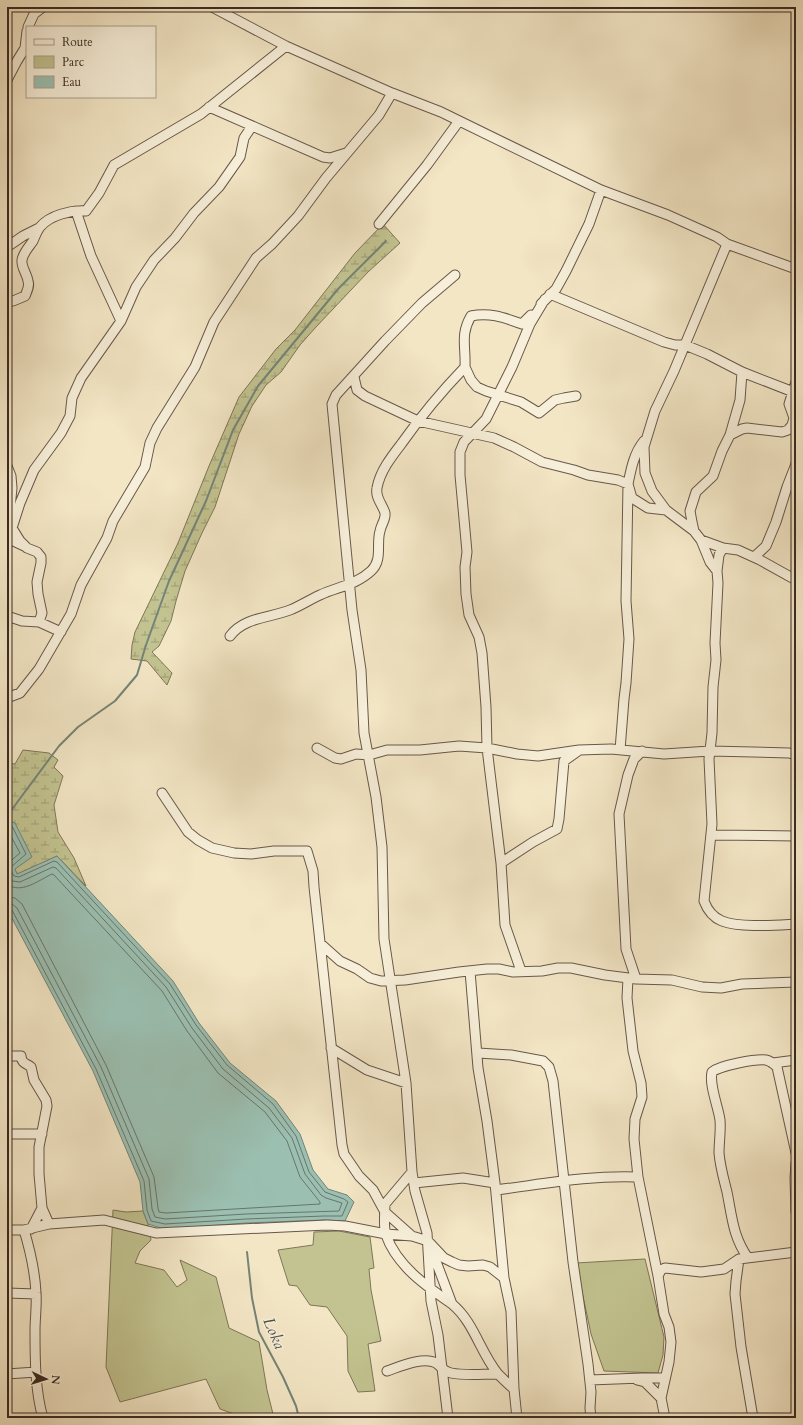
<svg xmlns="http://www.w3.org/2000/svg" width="803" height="1425" font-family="Cardo,serif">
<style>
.green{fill:#c2c390;stroke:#7e7659}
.wetland{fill:url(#wetland-marsh);stroke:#7e7659}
.water{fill:#9bc0b2;stroke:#748478}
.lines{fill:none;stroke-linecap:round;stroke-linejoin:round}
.shore{stroke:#6a746a;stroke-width:1}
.stream{stroke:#748478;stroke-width:2}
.minor-casing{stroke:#68584b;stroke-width:11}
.minor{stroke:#f7efd9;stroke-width:9}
.labels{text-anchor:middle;stroke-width:3;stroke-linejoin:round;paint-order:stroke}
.water-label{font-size:16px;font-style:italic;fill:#524f46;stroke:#f7efd9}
</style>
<defs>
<pattern id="wetland-marsh" width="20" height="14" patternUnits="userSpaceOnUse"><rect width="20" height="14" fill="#c2c390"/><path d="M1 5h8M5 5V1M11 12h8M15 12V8" fill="none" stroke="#9f9e75"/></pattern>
</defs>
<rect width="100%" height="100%" fill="#f3e6c5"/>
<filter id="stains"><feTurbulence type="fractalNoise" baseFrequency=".005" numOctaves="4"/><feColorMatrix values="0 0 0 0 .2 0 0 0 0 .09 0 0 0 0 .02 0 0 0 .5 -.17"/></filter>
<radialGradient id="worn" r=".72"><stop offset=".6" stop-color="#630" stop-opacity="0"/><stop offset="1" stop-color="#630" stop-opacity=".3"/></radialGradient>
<!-- green -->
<path class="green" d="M113 1210 126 1212 143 1211 148 1224 151 1240 140 1251 135 1263 164 1270 177 1287 187 1280 180 1260 216 1277 229 1328 259 1342 267 1390 274 1418H245L220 1409 206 1379 120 1402 106 1367Z
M339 1231 370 1237 374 1268 369 1269 371 1290 381 1341 368 1344 375 1391 358 1392 348 1371 347 1336 327 1307 310 1305 297 1286 289 1285 278 1250 313 1245 314 1232Z
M645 1259 664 1337 663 1355 658 1373 604 1371 591 1334 576 1263Z"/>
<!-- wetland -->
<path class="wetland" d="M383 224 400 243 368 272 316 327 300 345 281 372 266 385 252 406 239 434 215 507 202 533 185 571 176 601 171 621 159 646 152 652 172 673 167 685 147 661 131 659 132 645 135 632 178 543 209 466 239 397 276 349 295 330 355 253Z
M23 750 49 753 58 760 54 767 63 776 54 805 58 832 74 858 86 886 57 856 18 874 14 869 15 823 7 820V763L15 764Z"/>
<!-- water -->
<path class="water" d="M7 820 15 823 32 857 15 869 17 874 57 856 173 981 199 1023 230 1063 276 1101 300 1134 313 1170 328 1189 347 1195 354 1202 345 1221 324 1220 246 1223 164 1229 148 1224 143 1211 140 1182 93 1071 7 909Z"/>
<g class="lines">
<!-- shore -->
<path class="shore" d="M7 824 12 826 26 854 11 867V871L14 876 19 877 54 861 57 862 170 984 196 1025 227 1065 273 1104 296 1136 309 1172 325 1192 344 1199 348 1202 342 1216H324L246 1219 165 1224 151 1221 147 1210 144 1181 96 1069 12 910 10 908H7
M7 829 20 853 7 864
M7 874 12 881 20 882 53 867 56 868 166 987 192 1028 223 1069 269 1108 292 1138 305 1174 321 1195 326 1198 342 1203 339 1211 246 1214 165 1219 155 1217 152 1209 149 1179 101 1067 17 908 12 904 7 903
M7 884C21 895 39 880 52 874L54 875 162 991 187 1031 218 1073 265 1112 287 1141 300 1177 320 1202V1204L166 1213 159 1212 158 1208 154 1177 106 1065 22 904 15 898 7 897"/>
<!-- stream -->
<path class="stream" d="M7 816 59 746 78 727 115 701 137 675 146 645 169 581 206 501 233 430 258 386 338 289 386 241
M247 1252 252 1298 259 1332 283 1377 296 1406 299 1418"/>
<!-- minor casing -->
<g class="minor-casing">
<path id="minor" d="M212 7 286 46 392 93 441 112 601 190 668 215 717 237 727 244 796 269
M28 27 34 14 43 7
M7 80 17 61 25 48 27 31
M209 107 323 157 330 158 346 153
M76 211 91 256 121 321
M379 224 427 165 459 121
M7 247 23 236 39 228
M550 294 664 342 675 345H685L707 354 742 372 796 393
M7 301H13L25 296C27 291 30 286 28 281 27 274 21 267 22 260 23 253 29 247 33 241 35 236 37 231 40 227 50 215 71 210 86 211L99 193 114 165 201 114 286 46
M541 304 556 289 566 271 589 224 601 190
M465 367 471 380 477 387 486 391 521 402 539 413 555 400 564 398 576 396
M354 377 357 390 365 396 418 421 494 438 514 447 542 462 574 470 588 475 618 480 628 484 632 498 648 508 666 510
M730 435 740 400 742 372
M7 466 11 476 12 488 9 518 12 528 20 541 27 548 37 552 41 557V563L37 582 38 594 42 613 39 622
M7 530 12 528 20 503 34 470 61 433 70 416 72 398 81 378 121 321 136 287 154 260 175 238 194 213 219 187 240 157 244 138 252 126
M694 531 666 510 652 491 645 473 644 447 655 411 674 371 727 244
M7 538 24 546
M701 540 723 548 738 550 760 560 796 580
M723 548 719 555 717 571 718 583 715 643 716 660 713 687 712 733 709 759 712 824 704 901C707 909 712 917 722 921 740 928 776 925 796 924
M754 557 766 546 776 522 787 487 796 464
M717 571 710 562 701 540 694 531 692 522 690 511 696 492 713 476 722 451 730 435 742 429 747 428 782 432 788 430 792 425 794 418 789 404 796 382
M7 616 22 621 39 622 61 632
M230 636C244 617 270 618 290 610 300 606 309 600 320 595 337 587 356 585 371 571 383 560 376 544 380 531 381 525 386 519 385 513 383 505 375 498 377 488 380 471 392 456 402 443 421 416 442 391 465 367 466 346 460 335 471 316 490 312 505 318 522 324L531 315
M7 697 12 696 20 693 39 669 71 614 81 585 107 538 113 521 145 467 150 443 157 428 195 367 214 322 256 258 272 244 298 216 326 178 379 115 392 93
M317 748 335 758 341 759 356 754 369 755 387 750H420L459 746 487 748 517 754 538 756 579 750 611 749 664 754 710 751 789 753 796 755
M620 750 624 699 626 683 629 639 626 601 628 484C631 469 634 453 644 441
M162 793 188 832 198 840 212 848 234 853 251 854 274 851H307L313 871 314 887 342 1145 344 1154 359 1176 373 1190 385 1212 412 1236
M711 835 796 836
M501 863 533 842 557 829 559 819 564 761 578 751
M321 944 340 961 357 969 370 978 381 981 405 980 459 972 487 969H499L513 972 542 971 558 968H571L605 975 636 979 672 980 702 987 721 988 742 984 796 982
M470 971 478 1068 487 1121 495 1183 504 1278 511 1311 514 1389 517 1418
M521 971 505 925 501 863 487 748 486 707 482 653 479 637 469 615 466 594 465 567 467 552 460 475V452L464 442 486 419 512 367 530 324 545 299
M628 978 627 998 633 1051 641 1083 642 1097 635 1119 634 1139 638 1177 658 1276 664 1314 669 1327 671 1342 669 1362 661 1398 665 1418
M636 979 626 949 619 814 628 775 634 759 642 751
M331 1048 367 1070 406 1083
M478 1053 511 1055 543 1061 549 1067 553 1081 573 1262 588 1364 591 1392 590 1408 591 1418
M7 1056H21C22 1064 26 1063 31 1067L34 1080 46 1100 47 1106 39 1147V1174L42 1208 49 1224
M773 1063 796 1060
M7 1134H42
M796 1163 795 1178 796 1212
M412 1172 385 1204C385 1214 383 1225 386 1235 397 1266 426 1286 452 1304
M414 1183 463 1178 495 1183
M496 1190C544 1184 589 1175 638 1177
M31 1229 42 1208
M7 1230H24L49 1224 104 1220 156 1233 327 1225 345 1226 386 1234 412 1236 428 1241 444 1258 452 1262 459 1265 468 1266 483 1265 490 1267 504 1278
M24 1230C30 1250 35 1272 36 1293 37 1305 35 1318 35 1330 35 1358 35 1391 43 1418
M431 1248 452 1304C474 1322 480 1352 498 1374 503 1379 508 1384 514 1389
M748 1258C733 1237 732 1217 727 1192 724 1180 720 1166 719 1153 719 1142 721 1131 720 1120 718 1106 709 1085 712 1072 721 1065 755 1059 766 1060 771 1061 774 1064 777 1067L796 1153
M739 1259 736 1281 735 1294 741 1347 753 1418
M658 1276 661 1270 665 1268 701 1272 724 1269 739 1259 796 1252
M7 1293 36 1294
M387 1371C399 1367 423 1356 436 1363 442 1367 442 1371 451 1373 466 1376 482 1374 498 1374
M7 1374 36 1372
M590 1380 642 1378H665
M637 1380 645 1382 661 1398
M448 1418 438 1335 431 1301 427 1233 415 1191 412 1172 406 1083 384 939 382 847 376 797 364 733 361 670 352 610 332 404 336 395 385 341 422 303 455 275"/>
</g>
<!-- minor -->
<use href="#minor" class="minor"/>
</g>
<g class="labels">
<!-- water labels -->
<g class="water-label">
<text transform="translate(275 1333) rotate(67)" y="6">Loka</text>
</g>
</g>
<!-- margin -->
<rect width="803" height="1425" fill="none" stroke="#f3e6c5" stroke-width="24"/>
<rect x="8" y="8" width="787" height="1409" fill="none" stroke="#3a2922" stroke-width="2"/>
<rect x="12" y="12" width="779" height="1401" fill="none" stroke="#3a2922"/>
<!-- legend -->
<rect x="26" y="26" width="130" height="72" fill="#f7efd9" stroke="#aba090"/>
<rect x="34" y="39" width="20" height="6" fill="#f7efd9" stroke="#aba090"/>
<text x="62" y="46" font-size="12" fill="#3a2922">Route</text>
<rect x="34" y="56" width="20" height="12" fill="#c2c390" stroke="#aba090"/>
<text x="62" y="66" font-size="12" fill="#3a2922">Parc</text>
<rect x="34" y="76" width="20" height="12" fill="#9bc0b2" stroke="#aba090"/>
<text x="62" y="86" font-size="12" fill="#3a2922">Eau</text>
<!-- north arrow -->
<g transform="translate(46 1379) rotate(94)" stroke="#f7efd9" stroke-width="3" paint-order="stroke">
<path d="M0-3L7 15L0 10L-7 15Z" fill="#3a2922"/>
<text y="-6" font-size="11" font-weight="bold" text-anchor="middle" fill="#3a2922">N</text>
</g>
<rect width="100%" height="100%" filter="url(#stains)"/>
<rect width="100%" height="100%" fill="url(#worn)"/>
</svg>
